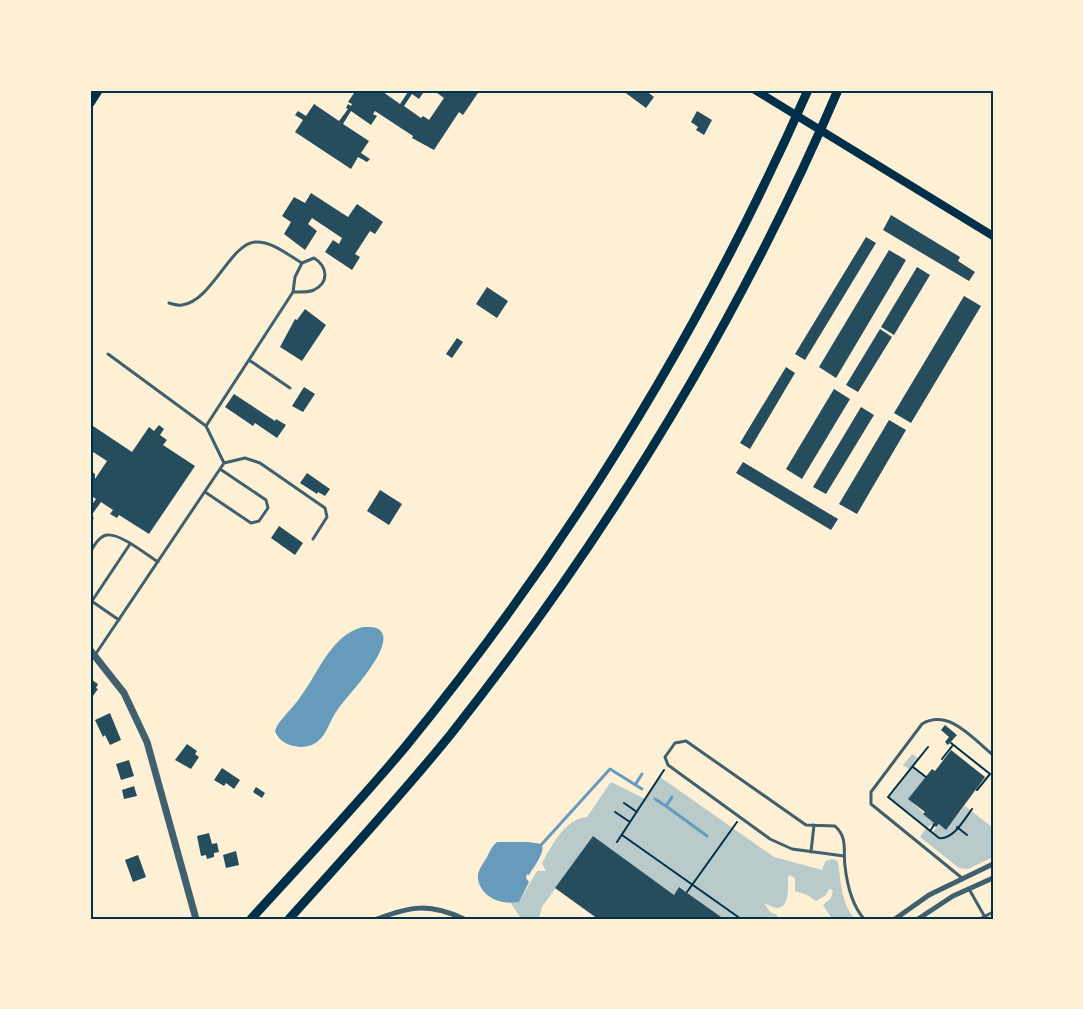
<svg xmlns="http://www.w3.org/2000/svg" width="1083" height="1009" font-family="Overpass,sans-serif">
<style>
.green{fill:#b9caca}
.water{fill:#669bbc}
.lines{fill:none;stroke-linecap:round;stroke-linejoin:round}
.stream{stroke:#669bbc;stroke-width:3}
.building{fill:#264d5e}
.path{stroke:#003049;stroke-width:2}
.service{stroke:#3f606c;stroke-width:3}
.minor{stroke:#3f606c;stroke-width:5}
.tertiary{stroke:#3f606c;stroke-width:7}
.secondary{stroke:#003049;stroke-width:8}
.primary{stroke:#003049;stroke-width:8}
.motorway{stroke:#003049;stroke-width:9}
.neatline{fill:none;stroke:#003049;stroke-width:2}
</style>
<rect width="100%" height="100%" fill="#fdf0d5"/>
<!-- green -->
<path class="green" d="M912 754 919 759 913 767 926 777 909 799 934 823 927 828 932 833 939 824 946 829 965 806 993 828V857L968 869 959 868 920 837 926 828 888 797 910 770 903 765Z
M660 777 774 857 822 870 825 862C830 859 834 858 838 862 841 881 841 904 855 919H832L823 905 831 898 833 890 829 889 826 895 816 901 807 895 795 891V878L790 875 788 877C788 887 790 913 773 907 770 906 767 904 764 903L770 912 777 915 779 919H724L680 887 674 895 593 836 542 907 539 919H521L511 903 519 902 537 871H546L542 863C552 846 564 819 587 817L610 783H613L645 799Z"/>
<!-- water -->
<path class="water" d="M363 627C371 627 380 626 383 635 388 654 349 694 338 709 330 719 328 733 318 741 306 752 280 747 275 731L277 726C284 715 294 707 301 696 319 672 331 635 363 627Z
M497 842H528L542 844C545 854 534 866 529 875L527 874 526 878 529 882 519 902C502 905 481 898 478 879 477 871 483 864 487 857 490 851 492 846 497 842Z"/>
<g class="lines">
<!-- stream -->
<path class="stream" d="M635 785 642 774
M655 799 666 806 672 797
M666 806 707 836
M542 844 610 769 642 789"/>
</g>
<!-- building -->
<path class="building" d="M356 90H385L383 92 400 104 408 92 405 90H425L419 99 412 94 404 106 421 118 423 116 429 120 444 98 433 90H480L463 115 459 112 434 150 412 138 413 136 375 111 373 114 377 116 371 125 351 111 343 124 369 141 361 153 370 159 367 162 358 157 351 169 295 132 303 120 295 115 298 111 306 116 314 104 339 121 348 109 346 108 348 104 351 106 352 104 348 102Z
M624 90H645L654 97 646 108 623 91Z
M697 111 712 120 704 135 696 130 698 127 691 122Z
M311 193 348 217 357 204 383 222 375 234 370 231 355 254 360 257 352 270 325 252 333 240 339 244 342 238 312 218 308 224 317 231 305 250 284 234 291 222 282 216 294 197 305 203Z
M891 215 960 257 958 261 975 272 969 281 883 230Z
M866 237 876 243 805 360 795 354Z
M889 250 906 260 836 378 819 367Z
M917 267 930 275 894 335 881 327Z
M487 287 508 301 497 318 476 304Z
M964 296 981 306 911 423 894 413Z
M305 309 326 325 302 361 280 347 295 319 297 320Z
M880 329 892 337 858 392 846 385Z
M457 338 463 342 452 358 446 354Z
M786 367 795 373 750 449 740 443Z
M304 387 315 394 303 412 292 406Z
M834 389 850 399 802 479 786 469Z
M234 394 275 421 276 419 286 425 277 438 255 423 253 426 225 407Z
M861 407 874 415 826 494 813 487Z
M889 420 906 430 857 514 839 504Z
M159 425 164 429 160 435 167 440 163 445 195 466 149 534 119 515 117 518 110 514 113 510 101 502 91 516 94 518 90 524V507L96 499 90 495V470L95 474V479L107 461 90 450V431L93 426 132 452 149 427 154 431Z
M743 462 838 519 831 530 736 473Z
M307 473 330 489 325 496 318 492 317 494 300 483Z
M380 490 402 504 389 525 367 511Z
M279 526 303 543 295 555 271 538Z
M92 680 98 684 96 688 98 689 90 700V682Z
M110 713 121 740 110 745 105 735 103 737 95 720Z
M945 725 957 735 948 745 945 742 949 737 941 730Z
M187 744 197 751 195 754 199 757 191 769 175 760Z
M951 750 985 777 946 830 939 824 936 827 932 824 934 823 923 814 925 812 908 799 932 769 935 771Z
M129 760 134 776 121 780 116 764Z
M222 768 240 780 234 789 226 783 224 786 214 780Z
M134 786 137 796 124 799 122 790Z
M256 787 265 793 262 798 253 792Z
M209 833 212 844 217 843 219 852 214 853V857L207 859 206 855 201 856 197 836Z
M593 836 674 895 679 887 724 919H598L555 888Z
M236 851 239 865 226 868 223 855Z
M138 855 146 877 133 882 125 860Z"/>
<g class="lines">
<!-- path -->
<path class="path" d="M951 743 990 774 977 790
M928 747 888 797 939 838C953 840 964 820 972 809
M942 759 953 745
M913 767 926 777
M624 803 637 812
M615 812 630 822
M957 827 967 835
M930 831 934 825
M622 835 741 919
M617 842 664 770
M687 892 737 822"/>
<!-- service -->
<path class="service" d="M169 303C173 304 178 306 182 305 212 301 230 244 255 242 272 241 288 255 302 263
M108 354 206 426 224 463
M249 360 290 388
M206 426 293 292C300 292 307 293 314 290 330 282 327 266 314 258L302 263 295 277 293 292
M205 492 251 523 259 521 268 508 266 500 220 469
M90 552C94 546 99 536 107 535 120 533 147 555 158 562
M90 600 119 620
M92 601 130 544
M95 655 224 463 245 458 260 463 325 508 327 517 313 539
M811 852 814 825
M844 856 792 849 770 839 668 765 665 757 675 743 686 741 806 825 835 826C848 838 843 850 845 866 847 884 852 905 864 919
M962 878 871 804V792L922 724C949 708 973 739 993 755
M969 889 986 919
M980 919 993 912"/>
<!-- minor -->
<path class="minor" d="M377 919C411 906 430 903 464 919
M895 919 929 895 993 864
M918 919 953 896 993 878"/>
<!-- tertiary -->
<path class="tertiary" d="M90 650 124 693 147 742 196 919"/>
<!-- secondary -->
<path class="secondary" d="M755 90 993 236"/>
<!-- primary -->
<path class="primary" d="M90 104 99 90"/>
<!-- motorway -->
<path class="motorway" d="M251 919C303 862 356 806 406 746 569 547 704 326 808 90
M289 919C344 858 399 798 451 734 607 537 739 321 838 90"/>
</g>
<!-- border -->
<rect width="1083" height="1009" fill="none" stroke="#fdf0d5" stroke-width="183"/>
<rect x="92" y="92" width="900" height="826" class="neatline"/>
</svg>
